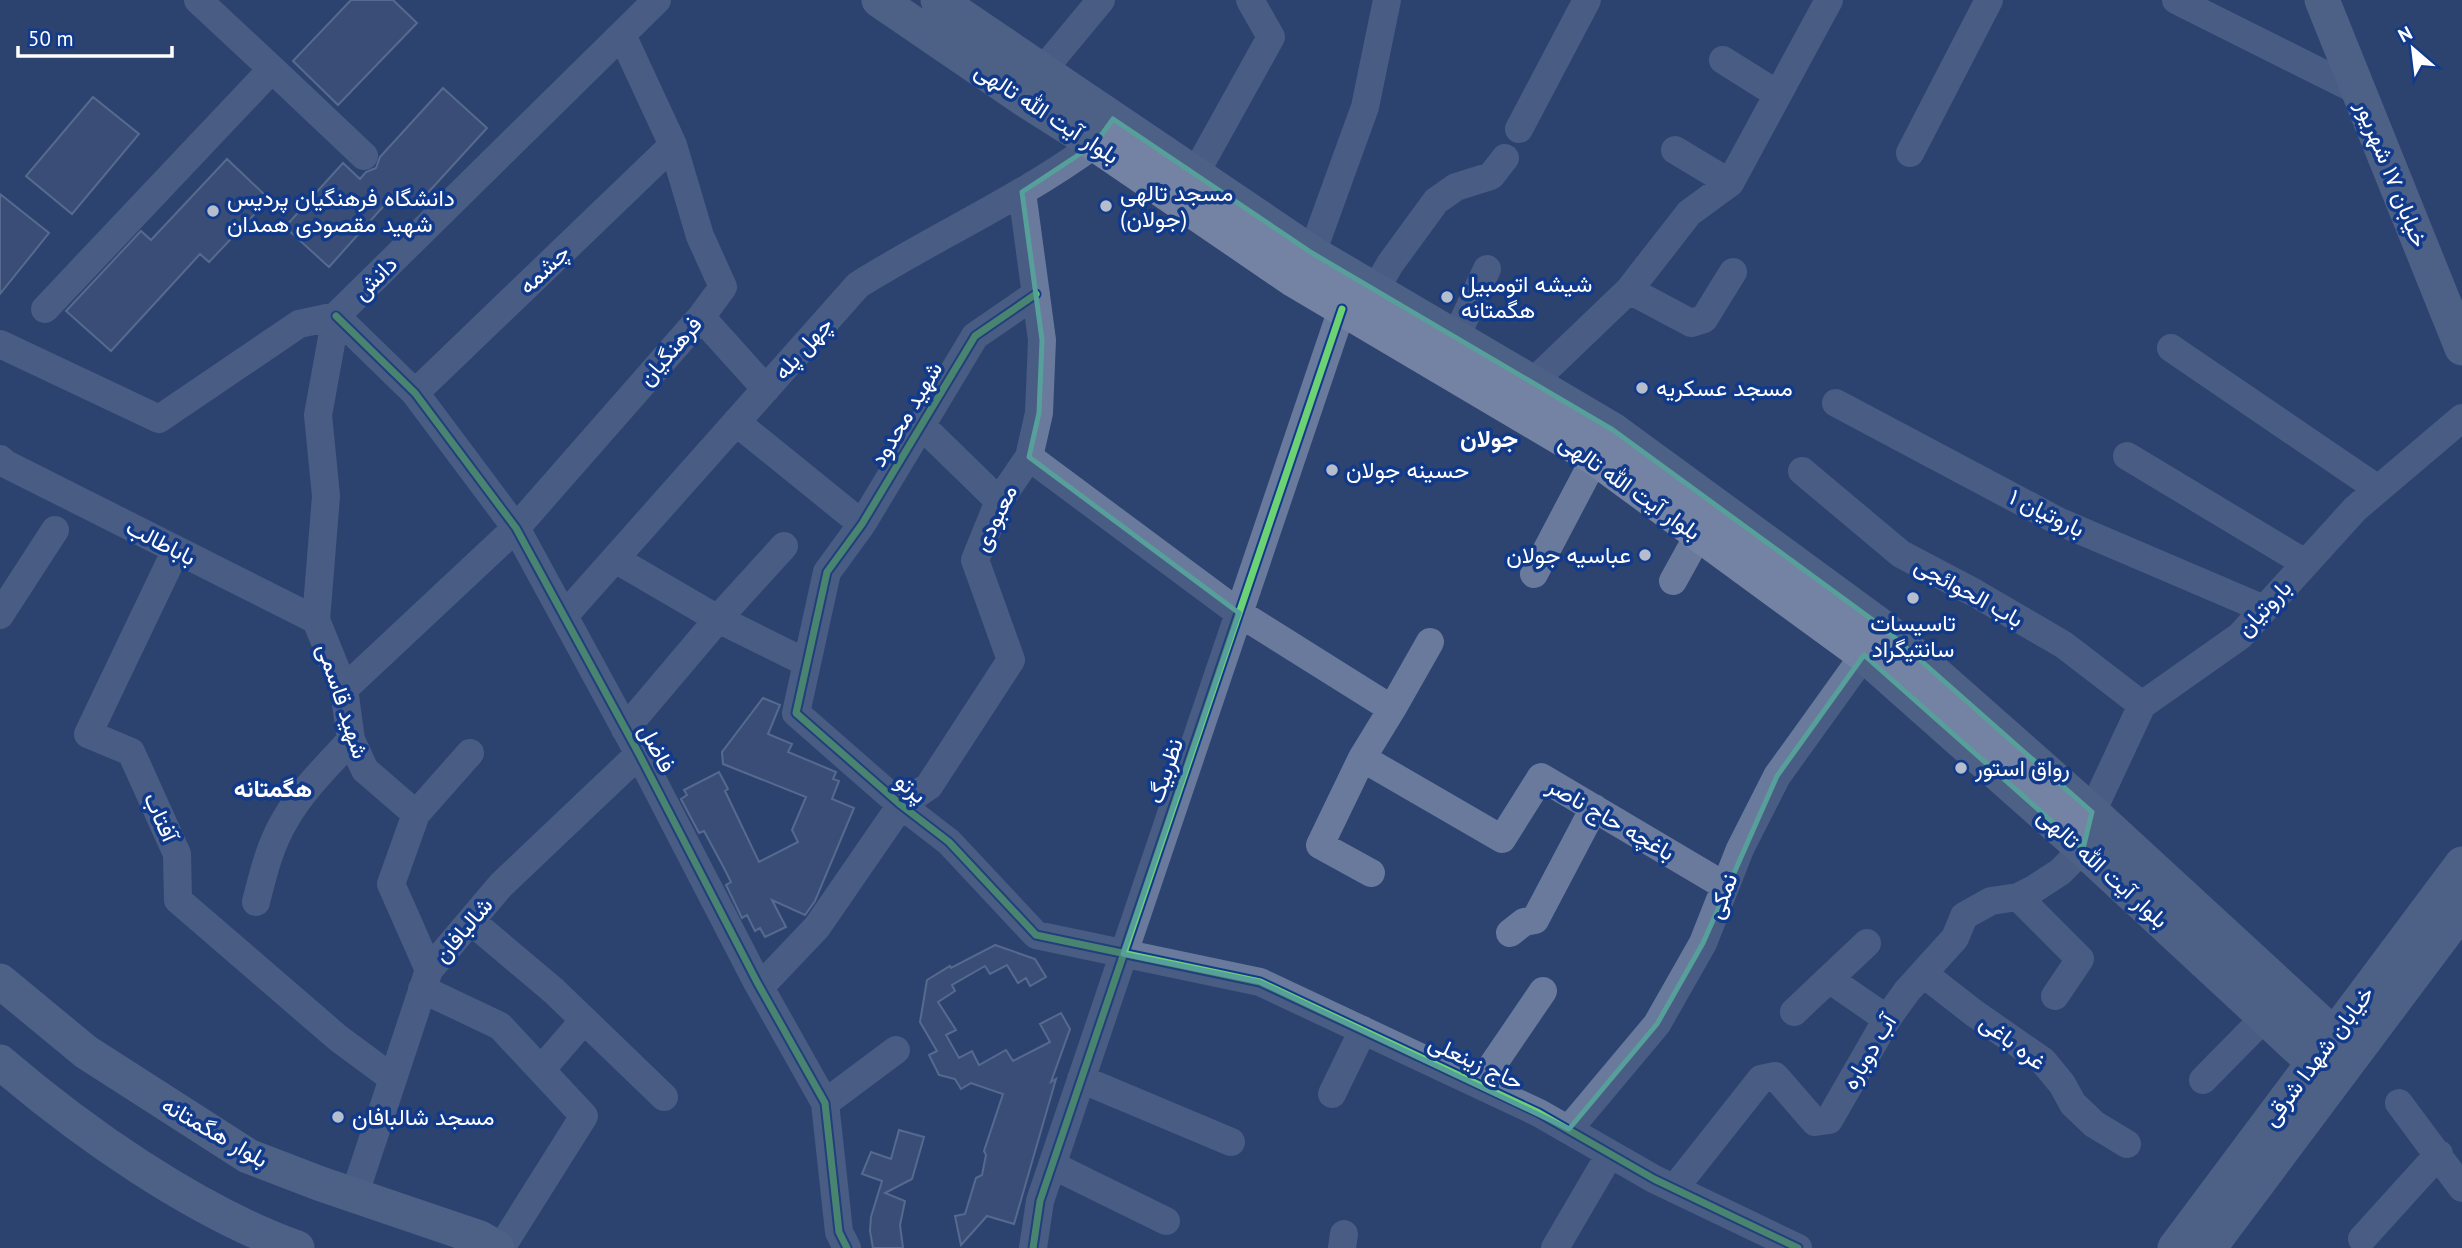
<svg xmlns="http://www.w3.org/2000/svg" width="2462" height="1248" font-family="'PT Sans',Vazirmatn,sans-serif">
<style>
.building{fill:#485a7e;stroke:#8897b3;stroke-width:2}
.lines{fill:none;stroke-linecap:round;stroke-linejoin:round}
.minor{stroke:#697a9d;stroke-width:28}
.major{stroke:#7483a3;stroke-width:35}
.cycleway-casing{stroke:#123a8b;stroke-width:11}
.cycleway{stroke:#6cd273;stroke-width:7}
.marked{fill:none;stroke:#579f9a;stroke-width:5;stroke-linejoin:round}
.poi-dot{fill:#b6bdcd;stroke:#123a8b;stroke-width:2.5}
.labels{text-anchor:middle;stroke-width:7;stroke-linejoin:round;paint-order:stroke}
.street-label{font-size:23px;fill:#fff;stroke:#123a8b}
.poi-label{font-size:23px;fill:#fff;stroke:#123a8b;text-anchor:start}
.neighbourhood-label{font-size:24px;font-weight:bold;fill:#fff;stroke:#123a8b}
</style>
<rect width="100%" height="100%" fill="#2d4370"/>
<!-- building -->
<path class="building" d="M351 0H393L417 23 338 105 293 61Z
M443 88 487 128 414 208 397 191 329 267 285 227 343 163 360 179 366 172 376 168 380 157Z
M93 97 139 134 72 214 26 176Z
M227 159 269 199 209 262 200 254 111 351 66 311 141 231 151 240Z
M0 194 49 233 0 294Z
M763 698 780 705 768 734 792 744 788 752 836 772 833 779 839 781 832 799 854 808 815 901 805 915 772 900 786 927 765 937 760 928 755 931 747 915 742 918 726 885 731 882 724 868 704 831 699 833 681 799 687 795 684 790 719 772 728 789 725 791 759 862 798 842 792 830 806 797 723 764 722 752Z
M995 945 1035 959 1046 977 1030 986 1026 978 1018 983 1007 965 990 974 985 966 952 985 955 991 938 1002 956 1030 946 1035 959 1058 972 1051 979 1065 1006 1050 1013 1061 1050 1042 1040 1024 1061 1013 1070 1029 1051 1082 1056 1079 1014 1224 987 1216 961 1245 955 1216 965 1214 976 1178 982 1175 986 1155 984 1151 1003 1094 971 1083 961 1089 955 1079 939 1075 929 1055 937 1051 920 1022 927 980 950 966 951 968Z
M899 1130 924 1137 912 1179 885 1193 905 1201 900 1225 903 1248H873L870 1231 871 1217 882 1181 862 1174 871 1152 891 1159Z"/>
<g class="lines">
<!-- minor -->
<path class="minor" d="M2176 0 2358 91
M1723 60 1777 94
M272 69 364 156
M1042 71 1101 0
M1519 129 1587 0
M1675 150 1730 183
M1910 153 1989 0
M1195 174 1271 37 1250 0
M1312 253 1365 107 1387 0
M1375 290 1390 264 1436 201 1456 187 1491 176 1505 158
M1629 290 1691 323 1704 319 1733 272
M1036 294 975 336 862 524 827 572 796 713 901 805 949 842 1036 935 1260 982 1539 1113 1654 1179 1798 1248
M45 309 272 69 198 0
M336 316 415 393 516 528 639 754 757 982 825 1103 839 1232 847 1248
M336 316 318 415 326 496 316 620 344 689 351 740 365 770 416 814
M701 317 766 389
M1456 337 1487 269
M0 344 159 419 299 324 336 316 657 0
M2171 348 2378 489
M1532 383 1629 290 1689 213 1730 183 1829 0
M415 393 673 145
M1836 403 2058 521 2264 609
M736 422 862 524
M921 425 999 501
M2127 456 2305 563
M1029 457 1239 613 1392 709 1362 758 1502 839 1541 777 1725 886
M0 459 6 464 316 620
M1802 471 1901 554 1975 593 2064 645 2142 705
M176 550 88 734 131 752 177 854 178 900 338 1038 392 1078
M615 559 718 619 807 663
M1534 574 1595 458
M1673 581 1699 534
M0 615 55 530
M564 616 858 285C936 236 1020 199 1095 144
M344 689 516 528 701 317 723 287 700 236 673 145 622 35
M1392 709 1430 642
M625 729 724 612 784 546
M1362 758 1320 845 1371 873
M2092 812 2142 705 2240 636 2355 509 2462 418
M2018 897 2080 959 2055 996
M256 902C263 874 270 845 285 820 302 790 328 765 351 740
M471 921 554 991 664 1097
M1510 933 1524 922 1535 920 1594 808
M429 970 391 884 416 814 470 753
M1924 974 1974 1013 2043 1061 2062 1084 2073 1104 2094 1124 2127 1144
M1829 979 1887 1019
M760 987 817 927 901 805 929 786 1011 660 975 560 999 501 1029 457 1039 413 1042 340 1022 192
M422 989 500 1026 584 1116 501 1248
M1794 1012 1867 943
M541 1070 584 1020
M1081 1079 1231 1142
M2203 1080 2265 1017
M1479 1085 1543 991
M1332 1094 1363 1030
M825 1103 896 1050
M2399 1103 2462 1188
M1569 1129 1657 1024 1703 943 1740 849 1777 776 1864 655
M1052 1165 1166 1221
M1674 1189 1761 1079 1775 1076 1815 1122 1829 1120 1887 1019 1907 991 1955 938 1964 916 1991 901 2018 897 2034 889 2060 872 2083 849
M354 1196 429 970 501 885 639 754
M2362 1239 2439 1154
M1033 1248 1040 1201 1342 309
M1342 1248 1344 1234
M1555 1248 1610 1154"/>
<!-- major -->
<path class="major" d="M879 0 1024 99 1095 144 1294 280 1595 458 1864 655 2083 849 2313 1062
M938 0 1312 253 1613 430 1885 629 2092 812 2334 1035
M2322 0 2462 348
M0 981 86 1052 248 1156 321 1184 480 1238 497 1248
M0 1062C83 1133 194 1211 297 1248
M2175 1248 2462 864
M2209 1248 2462 910"/>
<!-- cycleway casing -->
<g class="cycleway-casing">
<path id="cycleway" d="M1036 294 975 336 862 524 827 572 796 713 901 805 949 842 1036 935 1260 982 1539 1113 1654 1179 1798 1248
M336 316 415 393 516 528 639 754 757 982 825 1103 839 1232 847 1248
M1033 1248 1040 1201 1342 309"/>
</g>
<!-- cycleway -->
<use href="#cycleway" class="cycleway"/>
</g>
<!-- marked area -->
<path d="M0 0H2462V1248H0ZM1113 119 1312 253 1613 430 1885 629 2092 812 2083 849 1864 655 1777 776 1703 943 1657 1024 1569 1129 1260 982 1123 954 1239 613 1029 457 1039 413 1042 340 1022 192 1095 144Z" fill="#2d4370" fill-opacity=".55" fill-rule="evenodd"/>
<path class="marked" d="M1113 119 1312 253 1613 430 1885 629 2092 812 2083 849 1864 655 1777 776 1703 943 1657 1024 1569 1129 1260 982 1123 954 1239 613 1029 457 1039 413 1042 340 1022 192 1095 144Z"/>
<!-- markers -->
<g class="poi-dot">
<circle cx="1106" cy="206" r="7"/>
<circle cx="213" cy="211" r="7"/>
<circle cx="1447" cy="297" r="7"/>
<circle cx="1642" cy="388" r="7"/>
<circle cx="1332" cy="470" r="7"/>
<circle cx="1645" cy="555" r="7"/>
<circle cx="1913" cy="598" r="7"/>
<circle cx="1961" cy="768" r="7"/>
<circle cx="338" cy="1117" r="7"/>
</g>
<g class="labels">
<!-- street labels -->
<g class="street-label">
<text transform="translate(1047 113) rotate(33)" y="8">بلوار آیت الله تالهی</text>
<text transform="translate(2392 174) rotate(68)" y="8">خیابان ۱۷ شهریور</text>
<text transform="translate(544 269) rotate(-44)" y="8">چشمه</text>
<text transform="translate(375 278) rotate(-45)" y="8">دانش</text>
<text transform="translate(803 348) rotate(-48)" y="8">چهل پله</text>
<text transform="translate(670 351) rotate(-49)" y="8">فرهنگیان</text>
<text transform="translate(906 414) rotate(-59)" y="8">شهید محدود</text>
<text transform="translate(1630 487) rotate(35)" y="8">بلوار آیت الله تالهی</text>
<text transform="translate(2047 513) rotate(26)" y="8">۱ باروتیان</text>
<text transform="translate(995 518) rotate(-64)" y="8">معبودی</text>
<text transform="translate(161 542) rotate(27)" y="8">باباطالب</text>
<text transform="translate(1969 592) rotate(29)" y="8">باب الحوائجی</text>
<text transform="translate(2264 608) rotate(-47)" y="8">باروتیان</text>
<text transform="translate(343 701) rotate(72)" y="8">شهید قاسمی</text>
<text transform="translate(657 748) rotate(62)" y="8">فاضل</text>
<text transform="translate(1165 771) rotate(-71)" y="8">نظربیگ</text>
<text transform="translate(911 788) rotate(40)" y="8">پرتو</text>
<text transform="translate(161 817) rotate(66)" y="8">آفتاب</text>
<text transform="translate(1611 819) rotate(30)" y="8">باغچه حاج ناصر</text>
<text transform="translate(2103 868) rotate(42)" y="8">بلوار آیت الله تالهی</text>
<text transform="translate(1722 896) rotate(-69)" y="8">نمکی</text>
<text transform="translate(463 930) rotate(-50)" y="8">شالبافان</text>
<text transform="translate(2013 1042) rotate(37)" y="8">غره باغی</text>
<text transform="translate(1869 1052) rotate(-59)" y="8">آب دوباره</text>
<text transform="translate(2318 1056) rotate(-53)" y="8">خیابان شهدا شرقی</text>
<text transform="translate(1476 1062) rotate(25)" y="8">حاج زینعلی</text>
<text transform="translate(215 1132) rotate(30)" y="8">بلوار هگمتانه</text>
</g>
<!-- poi labels -->
<g class="poi-label">
<text x="1120" y="201">مسجد تالهی<tspan x="1120" dy="26">(جولان)</tspan></text>
<text x="227" y="206">دانشگاه فرهنگیان پردیس<tspan x="227" dy="26">شهید مقصودی همدان</tspan></text>
<text x="1461" y="292">شیشه اتومبیل<tspan x="1461" dy="26">هگمتانه</tspan></text>
<text x="1656" y="396">مسجد عسکریه</text>
<text x="1346" y="478">حسینه جولان</text>
<text x="1631" y="563" text-anchor="end">عباسیه جولان</text>
<text x="1913" y="631" text-anchor="middle">تاسیسات<tspan x="1913" dy="26">سانتیگراد</tspan></text>
<text x="1975" y="776">رواق استور</text>
<text x="352" y="1125">مسجد شالبافان</text>
</g>
<!-- neighbourhood labels -->
<g class="neighbourhood-label">
<text x="1489" y="447">جولان</text>
<text x="273" y="797">هگمتانه</text>
</g>
</g>
<!-- north arrow -->
<g transform="translate(2413 49) rotate(332)" stroke="#123a8b" stroke-width="5" paint-order="stroke">
<path d="M0-5L12 26L0 18L-12 26Z" fill="#ffffff"/>
<text y="-10" font-size="19" font-weight="bold" text-anchor="middle" fill="#ffffff">N</text>
</g>
<!-- scale -->
<path d="M18 46v10h154v-10" fill="none" stroke="#ffffff" stroke-width="3.5"/>
<text x="28" y="46" font-size="21" fill="#ffffff" stroke="#123a8b" stroke-width="5" paint-order="stroke">50 m</text>
</svg>
